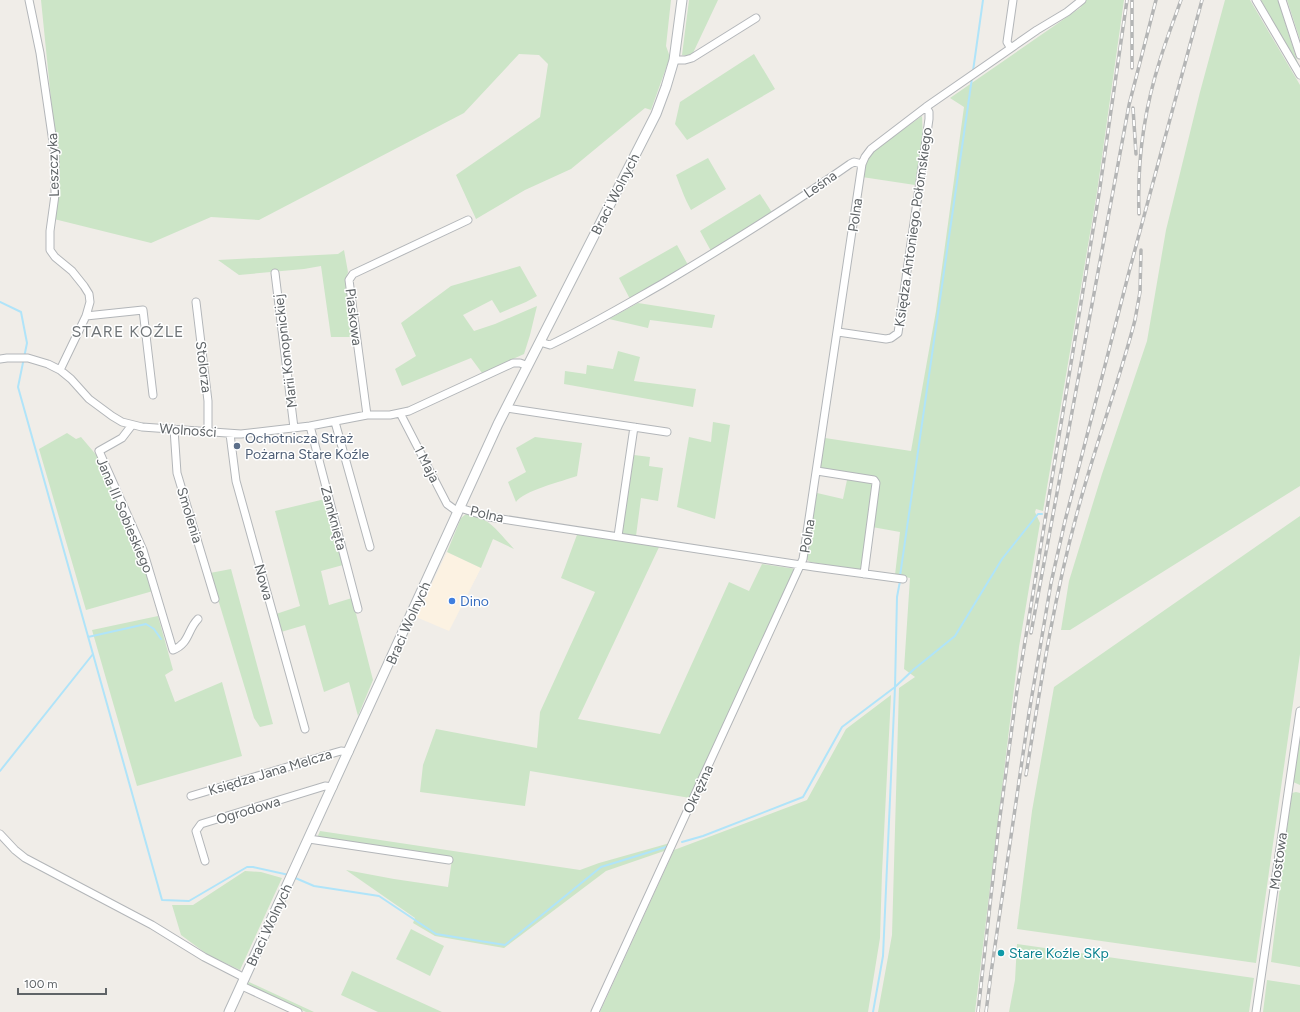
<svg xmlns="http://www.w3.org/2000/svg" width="1300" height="1012" font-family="Figtree,sans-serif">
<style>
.commercial{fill:#fcf2e2}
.green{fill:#cce5c7}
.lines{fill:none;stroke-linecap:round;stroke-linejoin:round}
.stream{stroke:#b0e4f9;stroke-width:2}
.street-casing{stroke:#b3b6b9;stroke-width:9}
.secondary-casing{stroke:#b4b8bb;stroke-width:11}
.street{stroke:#fff;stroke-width:7}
.secondary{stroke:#fff;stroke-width:9}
.rail-casing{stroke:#b4b5b5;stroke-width:3.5}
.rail{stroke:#fff;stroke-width:2;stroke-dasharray:6;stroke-linecap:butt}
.service-dot{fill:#5c6f8a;stroke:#fff;stroke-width:1.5}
.shop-dot{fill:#3f7fe0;stroke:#fff;stroke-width:1.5}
.culture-dot{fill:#0f9aa8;stroke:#fff;stroke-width:1.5}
.labels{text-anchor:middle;stroke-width:3;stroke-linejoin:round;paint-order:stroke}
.street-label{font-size:14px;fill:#5f6467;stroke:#fff}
.service-label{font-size:14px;fill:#4e5e75;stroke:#fff;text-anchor:start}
.shop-label{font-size:14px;fill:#366cbe;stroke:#fff;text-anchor:start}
.culture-label{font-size:14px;fill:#0d838f;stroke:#fff;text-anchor:start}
.quarter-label{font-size:16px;letter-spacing:1px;fill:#717679;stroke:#fff}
</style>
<rect width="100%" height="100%" fill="#f0ede8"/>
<!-- commercial -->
<path class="commercial" d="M447 552 481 568 449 631 416 617Z"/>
<!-- green -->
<path class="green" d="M41 0H671L666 46 670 57 651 110 645 108 571 169 525 190 476 219 456 175 540 117 548 64 539 55 519 54 464 113 259 220 211 217 151 243 54 219 56 149Z
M689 0H718L693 53 687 56 682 55Z
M1086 0H1124L1097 192 1043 511 1036 509 1035 512 1040 523 1019 647 975 1012H878L892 935 899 688 915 677 904 669 910 578 895 575 900 532 872 527 878 482 819 469 825 438 911 451 936 311 964 107 950 98 1080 8Z
M1225 0H1250L1300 85V486L1070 630H1061L1069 581 1102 474 1147 341 1166 230 1200 92Z
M1261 0H1278L1300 70Z
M1287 0H1300V40Z
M754 54 775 89 687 140 675 124 680 102Z
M922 116 923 138 915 185 862 177 866 156Z
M708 158 726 189 691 210C684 197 681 188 676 175Z
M760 194 773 214 711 251 700 231Z
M677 245 688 265 630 299 619 278Z
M344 250 348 272 345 282 354 337H331L321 266 304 269 239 275 218 260 338 254Z
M520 266 537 296 526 302 500 313 492 300 463 315 474 331 495 324 537 306 530 335 524 354 482 373 471 358 402 386 395 369 416 356 401 323 451 286Z
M638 303 715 315 712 328 650 320 648 328 609 319Z
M618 351 640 357 634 381 696 389 693 407 564 384 565 371 586 374 587 365 613 369Z
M713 422 730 425 715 519 677 507 689 437 711 442Z
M67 433 76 439 81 437 98 457 140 552 153 591 86 610 39 449Z
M535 437 582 443 577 476C563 481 523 491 516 502L508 482 526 472 516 448Z
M634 455 650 457 649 466 663 468 658 501 641 498 636 536 622 534Z
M846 478 873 483 861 570 810 562 806 559 817 493 843 499 847 480Z
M325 499 343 565 321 571 329 605 352 598 373 680 358 716 349 682 324 692 305 625 281 632 276 614 300 606 275 511Z
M466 514C489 516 499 533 514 549L493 539 481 568 447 552 461 518Z
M1300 516V654L1256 963 1017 929 1032 811 1054 687Z
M578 532 660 545 578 719 660 734 729 582 749 591 762 564 796 569 690 798 530 771 525 806 420 792 423 765 436 729 537 748 540 712 595 592 561 578Z
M231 569 273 724 260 727 254 718 210 573Z
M158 616 173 670 165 675 175 702 222 682 242 756 137 786 92 630Z
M891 695 882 873 880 938 868 1012H600L674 850 807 800 846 729Z
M1300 735V785L1293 782Z
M1296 792 1300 793V967L1271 962 1288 820 1292 793Z
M320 831 580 870 599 863 670 843 667 850 606 871 504 948 435 936 413 923 415 918 346 870 394 879 448 887 452 859 317 838Z
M245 871 261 872 282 878 240 970 208 955 181 935 172 905H193Z
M411 929 444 946 430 976 396 959Z
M1017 944 1254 978 1249 1012H1009L1015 980Z
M352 971 442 1012H378L341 995Z
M1267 980 1300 985V1012H1263Z
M249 982 314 1012H306L247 985Z"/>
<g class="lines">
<!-- stream -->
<path class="stream" d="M973 71 983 0
M0 302 21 312 27 343 18 387 162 900 189 901 247 867H253L289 875
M900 576 972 78
M88 637 146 624 154 629 161 639
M0 771 93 654
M682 842 703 836 803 797 842 727 895 687 913 670 955 636 1002 559 1038 514H1042
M293 877 314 886 379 896 436 934 505 945 601 867 666 847
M873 1012 883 956 895 687 897 597 900 581"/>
<!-- street casing -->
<g class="street-casing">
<path id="street" d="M29 0 40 53 55 156V195L50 231V250L55 257 72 271 84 286 89 294 90 302 86 316 60 370
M1256 0 1300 75
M1282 0 1300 55
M1010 47 1007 42 1013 0
M674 60H685L692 58 756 18
M275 273 294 428
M196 302 208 401V432
M86 316 143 310 153 395
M838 332 886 339 891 338 898 333 929 119V112L926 107
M540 342 550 345C588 327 625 305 662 284 726 246 789 207 850 164L854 162 862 164 865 157 871 149 926 107 1037 30 1067 12 1082 0
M0 359 7 358H28L48 364 60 370 71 379 89 399 112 416 122 422 142 427 241 434 310 426 367 415H390L409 411 513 363H520L528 366
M506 408 667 432
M400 413 447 504 458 512
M367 415 349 280 353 274 468 220
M335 422 370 547
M132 425 122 438 99 451 143 550 173 650C190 643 187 630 198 619
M310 426 358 609
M174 429 177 473 215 599
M230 434 236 481 305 729
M817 471 874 480 876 483 864 574
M460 508 489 517 814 567 903 579
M618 536 634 427
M191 796 334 753 341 751 349 752
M0 834 15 850 25 858 152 925 204 957 245 978
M309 839 449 860
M205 861 196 831 201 824 325 786 333 787
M242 986 298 1012
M595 1012 803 559 862 164
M1256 1012 1300 711"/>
</g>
<!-- secondary casing -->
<g class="secondary-casing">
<path id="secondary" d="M229 1012 498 424 656 114 666 87 674 60 682 0"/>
</g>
<!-- street -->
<use href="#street" class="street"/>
<!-- secondary -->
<use href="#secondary" class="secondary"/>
<!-- rail casing -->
<g class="rail-casing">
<path id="rail" d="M1132 68V0
M1133 108 1136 154
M1139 214C1137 161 1144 110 1160 60 1166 40 1174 20 1181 0
M1031 633 1129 105 1156 0
M1026 775C1040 689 1053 602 1076 517 1093 451 1118 386 1135 320L1140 292 1141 250
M989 987 1029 713 1051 583 1065 521 1129 272 1202 0
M978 1012 999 824 1017 690 1099 194 1127 0
M986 1012 990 982"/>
</g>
<!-- rail -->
<use href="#rail" class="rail"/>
</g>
<!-- markers -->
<circle class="service-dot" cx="237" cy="446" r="4"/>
<circle class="shop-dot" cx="452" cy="601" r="4"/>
<circle class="culture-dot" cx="1001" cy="953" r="4"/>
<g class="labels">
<!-- street labels -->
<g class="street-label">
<text transform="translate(53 165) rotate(-92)" y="5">Leszczyka</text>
<text transform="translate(820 184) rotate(-35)" y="5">Leśna</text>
<text transform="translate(615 194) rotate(-63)" y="5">Braci Wolnych</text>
<text transform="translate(855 215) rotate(-82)" y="5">Polna</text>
<text transform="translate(913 227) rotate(-82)" y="5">Księdza Antoniego Połomskiego</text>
<text transform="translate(354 317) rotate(83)" y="5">Piaskowa</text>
<text transform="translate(285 351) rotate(-97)" y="5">Marii Konopnickiej</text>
<text transform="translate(204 367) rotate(83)" y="5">Stolorza</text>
<text transform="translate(188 430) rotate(4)" y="5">Wolności</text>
<text transform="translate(427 464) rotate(63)" y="5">1 Maja</text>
<text transform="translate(487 514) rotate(13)" y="5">Polna</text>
<text transform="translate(125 515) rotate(67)" y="5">Jana III Sobieskiego</text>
<text transform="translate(190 515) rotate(73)" y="5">Smolenia</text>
<text transform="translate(334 518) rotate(75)" y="5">Zamknięta</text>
<text transform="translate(807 536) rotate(-81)" y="5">Polna</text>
<text transform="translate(264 582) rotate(74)" y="5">Nowa</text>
<text transform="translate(408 623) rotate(-66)" y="5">Braci Wolnych</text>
<text transform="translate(270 772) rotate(-17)" y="5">Księdza Jana Melcza</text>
<text transform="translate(698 789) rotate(-65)" y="5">Okrężna</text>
<text transform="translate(248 810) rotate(-17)" y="5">Ogrodowa</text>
<text transform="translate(1278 861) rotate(-82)" y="5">Mostowa</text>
<text transform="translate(269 925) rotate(-65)" y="5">Braci Wolnych</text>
</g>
<!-- service labels -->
<g class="service-label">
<text x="245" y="443">Ochotnicza Straż<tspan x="245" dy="16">Pożarna Stare Koźle</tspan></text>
</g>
<!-- shop labels -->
<g class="shop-label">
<text x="460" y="606">Dino</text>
</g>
<!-- culture labels -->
<g class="culture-label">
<text x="1009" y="958">Stare Koźle SKp</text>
</g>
<!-- quarter labels -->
<g class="quarter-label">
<text x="128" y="337">STARE KOŹLE</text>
</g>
</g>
<!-- scale -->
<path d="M18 988v6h88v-6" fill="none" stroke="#5f6467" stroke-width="2"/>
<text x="24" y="988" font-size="12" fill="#5f6467" stroke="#ffffff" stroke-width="3" paint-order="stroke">100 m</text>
</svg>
